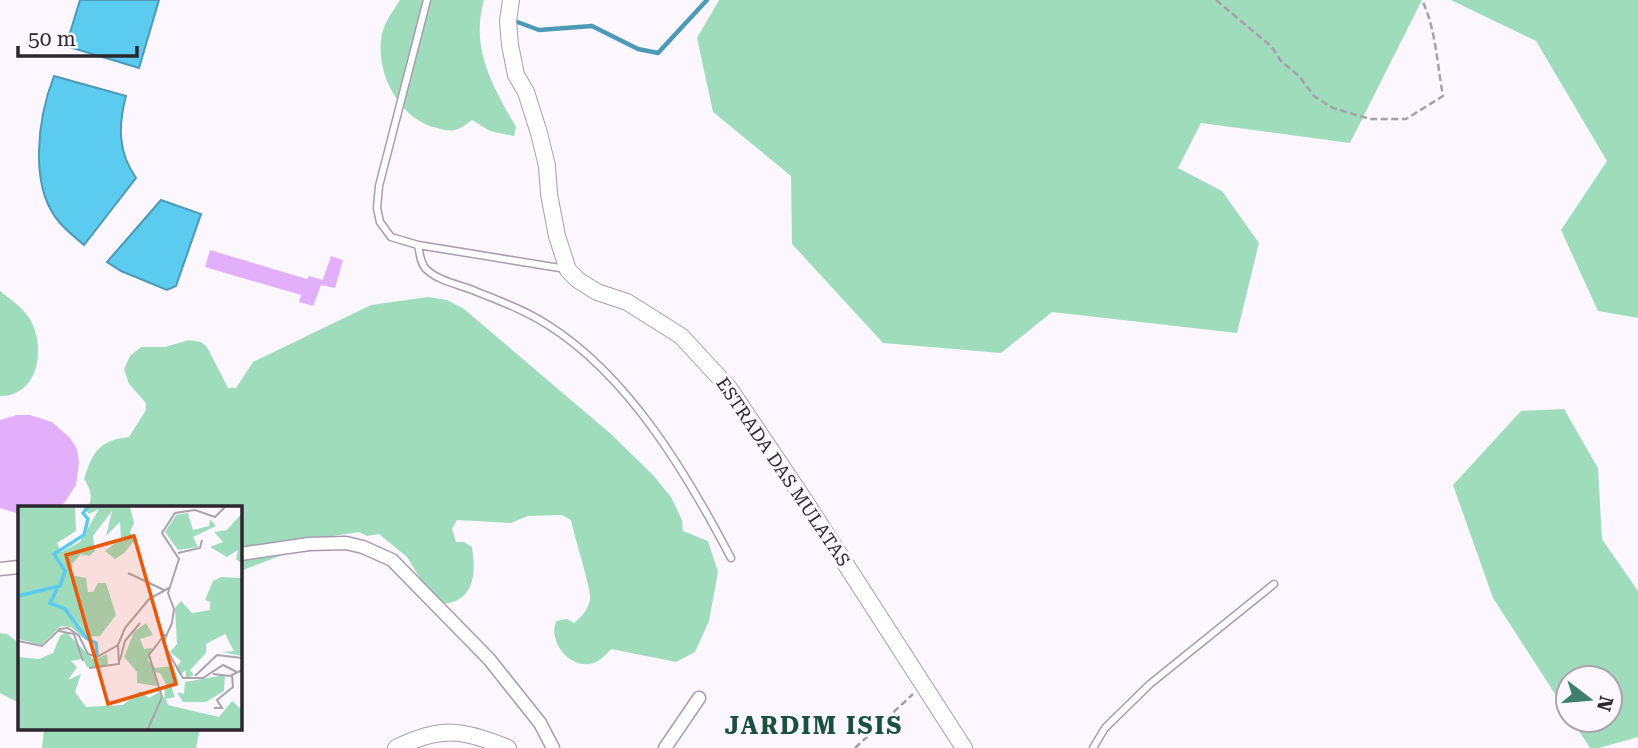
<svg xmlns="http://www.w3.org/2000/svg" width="1638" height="748" font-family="'Roboto Serif',serif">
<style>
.green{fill:#9fdcbc}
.water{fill:#5bcbf0;stroke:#4d9ab6;stroke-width:2}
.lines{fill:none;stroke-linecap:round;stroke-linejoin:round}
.stream{stroke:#4d9ab6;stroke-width:4.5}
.building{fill:#e2b0fa}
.service-casing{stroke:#a99bb0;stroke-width:9}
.minor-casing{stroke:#a99bb0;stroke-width:15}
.tertiary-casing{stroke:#a99bb0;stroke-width:18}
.path{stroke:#a6a0a9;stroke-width:2.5;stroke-dasharray:7 3.5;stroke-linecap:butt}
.service{stroke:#fff;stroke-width:6}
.minor{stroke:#fff;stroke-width:12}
.tertiary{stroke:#fff;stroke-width:16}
.labels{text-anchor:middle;stroke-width:6;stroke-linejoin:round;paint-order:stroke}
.street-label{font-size:18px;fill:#2c262e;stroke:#fcf6ff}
.district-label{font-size:24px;font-weight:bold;letter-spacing:2px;fill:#1a4f42;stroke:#fcf6ff}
.inset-river{fill:none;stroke:#5bcbf0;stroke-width:3.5}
.inset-road{fill:none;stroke:#a9a3ab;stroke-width:2}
.view{fill:#e8590c;fill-opacity:0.15;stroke:#e8590c;stroke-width:3.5}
.inset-edge{fill:none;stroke:#2c262e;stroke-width:3.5}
</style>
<rect width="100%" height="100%" fill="#fcf6ff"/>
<!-- green -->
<path class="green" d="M400 0H484C470 49 493 86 516 127L514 136 490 131 472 120C468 123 463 127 458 129 452 132 444 130 437 128 399 120 374 71 382 34 385 21 393 11 400 0Z
M719 0H1422L1350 143 1201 123 1178 168 1222 191 1259 243 1237 333 1052 312 1001 353 883 343 792 244 791 176 713 112 697 38Z
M1451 0H1638V318L1598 311 1561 230 1607 161 1536 41Z
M0 291C10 299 25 309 31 321 46 350 38 396 0 396Z
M428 297 447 300 464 309 611 434 653 475 671 497 682 520 683 531 708 541 718 572 709 621 695 652 676 662 611 649C607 653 603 658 598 661 580 671 559 656 555 637 553 632 555 626 556 621L567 619 574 623C582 616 587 611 590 600 592 590 574 537 571 520L562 515 528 516 511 523 457 520 452 529 456 542H464L472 547C476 573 475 601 443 604L424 585 407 557 379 534 367 536 359 532 333 536 240 571V508H87C94 498 90 488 84 479 93 451 100 440 129 437L146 410V403L129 384 124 369 130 356 141 347H165L189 340 201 342 207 347 228 388H236L253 362 371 305Z
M1564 409 1598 468 1602 539 1638 591V737L1599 748H1590L1572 720H1610V678H1568V714L1493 598 1453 485 1521 411Z
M0 633 7 634 19 643V703L0 693Z
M44 729H200L196 748H42Z"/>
<!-- water -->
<path class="water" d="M80 0H159L139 68 66 46Z
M54 76 126 96C118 126 118 152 136 178L84 245C76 238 67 231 60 223 28 187 38 117 54 76Z
M161 200 201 214 176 286 167 290 121 271 107 262Z"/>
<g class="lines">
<!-- stream -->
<path class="stream" d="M512 20 539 30 592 26 638 49 658 53 707 0"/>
</g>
<!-- building -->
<path class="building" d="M210 250 307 279 309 276 323 280 313 306 299 302 301 295 205 267Z
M331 256 343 260 335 288 321 285Z
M17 415H30L52 422 70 438 77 449 79 462 76 485 65 502 56 508H19V514L0 508V420Z"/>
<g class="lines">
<!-- service casing -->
<g class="service-casing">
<path id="service" d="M427 0 379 186 377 208 380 222 391 237 418 245 566 269
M418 245C420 253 420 263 426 269 437 280 456 284 470 289 497 300 523 309 548 325 629 376 687 474 731 558
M1093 748 1105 728 1150 684 1274 584"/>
</g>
<!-- minor casing -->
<g class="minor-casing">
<path id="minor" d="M240 554 309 544 346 543 363 547 392 560 489 659 540 723 553 748
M0 569 19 567
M665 748 699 698"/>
</g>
<!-- tertiary casing -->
<g class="tertiary-casing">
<path id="tertiary" d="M511 0 508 21 510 45 516 75 526 92 539 133 547 166 549 194 557 236 568 270 578 280 597 292 627 302 681 336 729 388 805 501 964 748
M396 748C441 726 463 729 508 748"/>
</g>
<!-- path -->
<path class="path" d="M1216 0 1272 47 1281 61 1299 76 1314 96 1333 108 1370 119H1406L1443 96C1437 64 1436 29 1422 0
M855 748 913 694"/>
<!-- service -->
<use href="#service" class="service"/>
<!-- minor -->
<use href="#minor" class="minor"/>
<!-- tertiary -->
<use href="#tertiary" class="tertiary"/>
</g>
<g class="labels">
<!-- street labels -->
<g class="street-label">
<text transform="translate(783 472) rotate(56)" y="6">ESTRADA DAS MULATAS</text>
</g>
<!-- district labels -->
<g class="district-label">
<text x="814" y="734">JARDIM ISIS</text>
</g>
</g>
<!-- overview -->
<g transform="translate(18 506)">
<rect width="224" height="224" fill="#fcf6ff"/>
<path d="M0 1H57L58 25 39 37 43 46 62 36 81 3 71 8 65 1H112L116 17 112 26 117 34 106 47 97 53 87 45 103 32 102 16 88 30 94 5 75 30 77 45 71 50 63 48 54 58 52 69 68 72 70 86H75L80 77H88L98 109 82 130 64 131 53 121 43 120 23 139 0 133ZM170 7 175 24 191 20 192 13 198 20 175 31 180 41 160 44 147 26 158 9ZM224 7V58L218 53 220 44 209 51 192 41 205 36 196 26 209 24ZM203 71 224 72V150L204 146 216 145 207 128 188 138V147L172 164 176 169 168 172V164L162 169 158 163 163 155 152 146 159 138 157 102 163 95 174 107 192 104V96L187 94 195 75ZM128 117 135 129 122 133 126 143 134 142 130 154 137 162 155 160 160 173 153 180 157 191 148 193 150 199 201 211 214 195 223 203 224 197V223H0V151L21 153 35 147 42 130 48 126 76 154 89 148 90 158 84 162 69 161 65 153 53 155 59 161 50 174 63 168 57 186 68 201 105 199 122 185 131 192 141 186 146 192 148 178 142 167 137 166 139 180 119 177V166L106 151 116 126ZM207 169 206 185 188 196H165L159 186 166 188 167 176Z" fill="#9fdcbc"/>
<path class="inset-river" d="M39 83 32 97 47 103 68 132 78 137 79 150M0 90 42 80 47 65 36 48 66 29 70 13 65 7 70 1"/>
<path class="inset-road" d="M207 1 197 11 177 4 157 7 144 27 161 53 150 87 156 103 154 117 145 137 165 172H185L205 159 219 166M160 47 182 42 184 34M110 67 146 84M41 125 56 128 65 155M0 135 24 140 42 123 50 122 61 130 70 148 79 151 100 139 107 122 131 93 151 82M102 154 107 135 122 117M71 162 101 158 100 139M195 168 212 170 224 164M177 170 199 149 224 152M196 202H204L199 194 215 181 214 169M130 223 144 191 131 149 147 128"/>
<path class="view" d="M116 30 158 178 90 198 48 49Z"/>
<rect width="224" height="224" class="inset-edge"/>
</g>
<!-- north arrow -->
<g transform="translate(1589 699) rotate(106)"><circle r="33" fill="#fcf6ff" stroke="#a9a3ab" stroke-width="2"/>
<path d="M0-5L12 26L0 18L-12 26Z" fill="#3d7e6d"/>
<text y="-10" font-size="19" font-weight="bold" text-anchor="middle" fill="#2c262e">N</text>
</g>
<!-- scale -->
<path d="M18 46v10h119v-10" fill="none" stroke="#2c262e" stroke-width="3.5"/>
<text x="28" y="46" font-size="21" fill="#2c262e" stroke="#fcf6ff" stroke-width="5" paint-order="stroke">50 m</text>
</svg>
